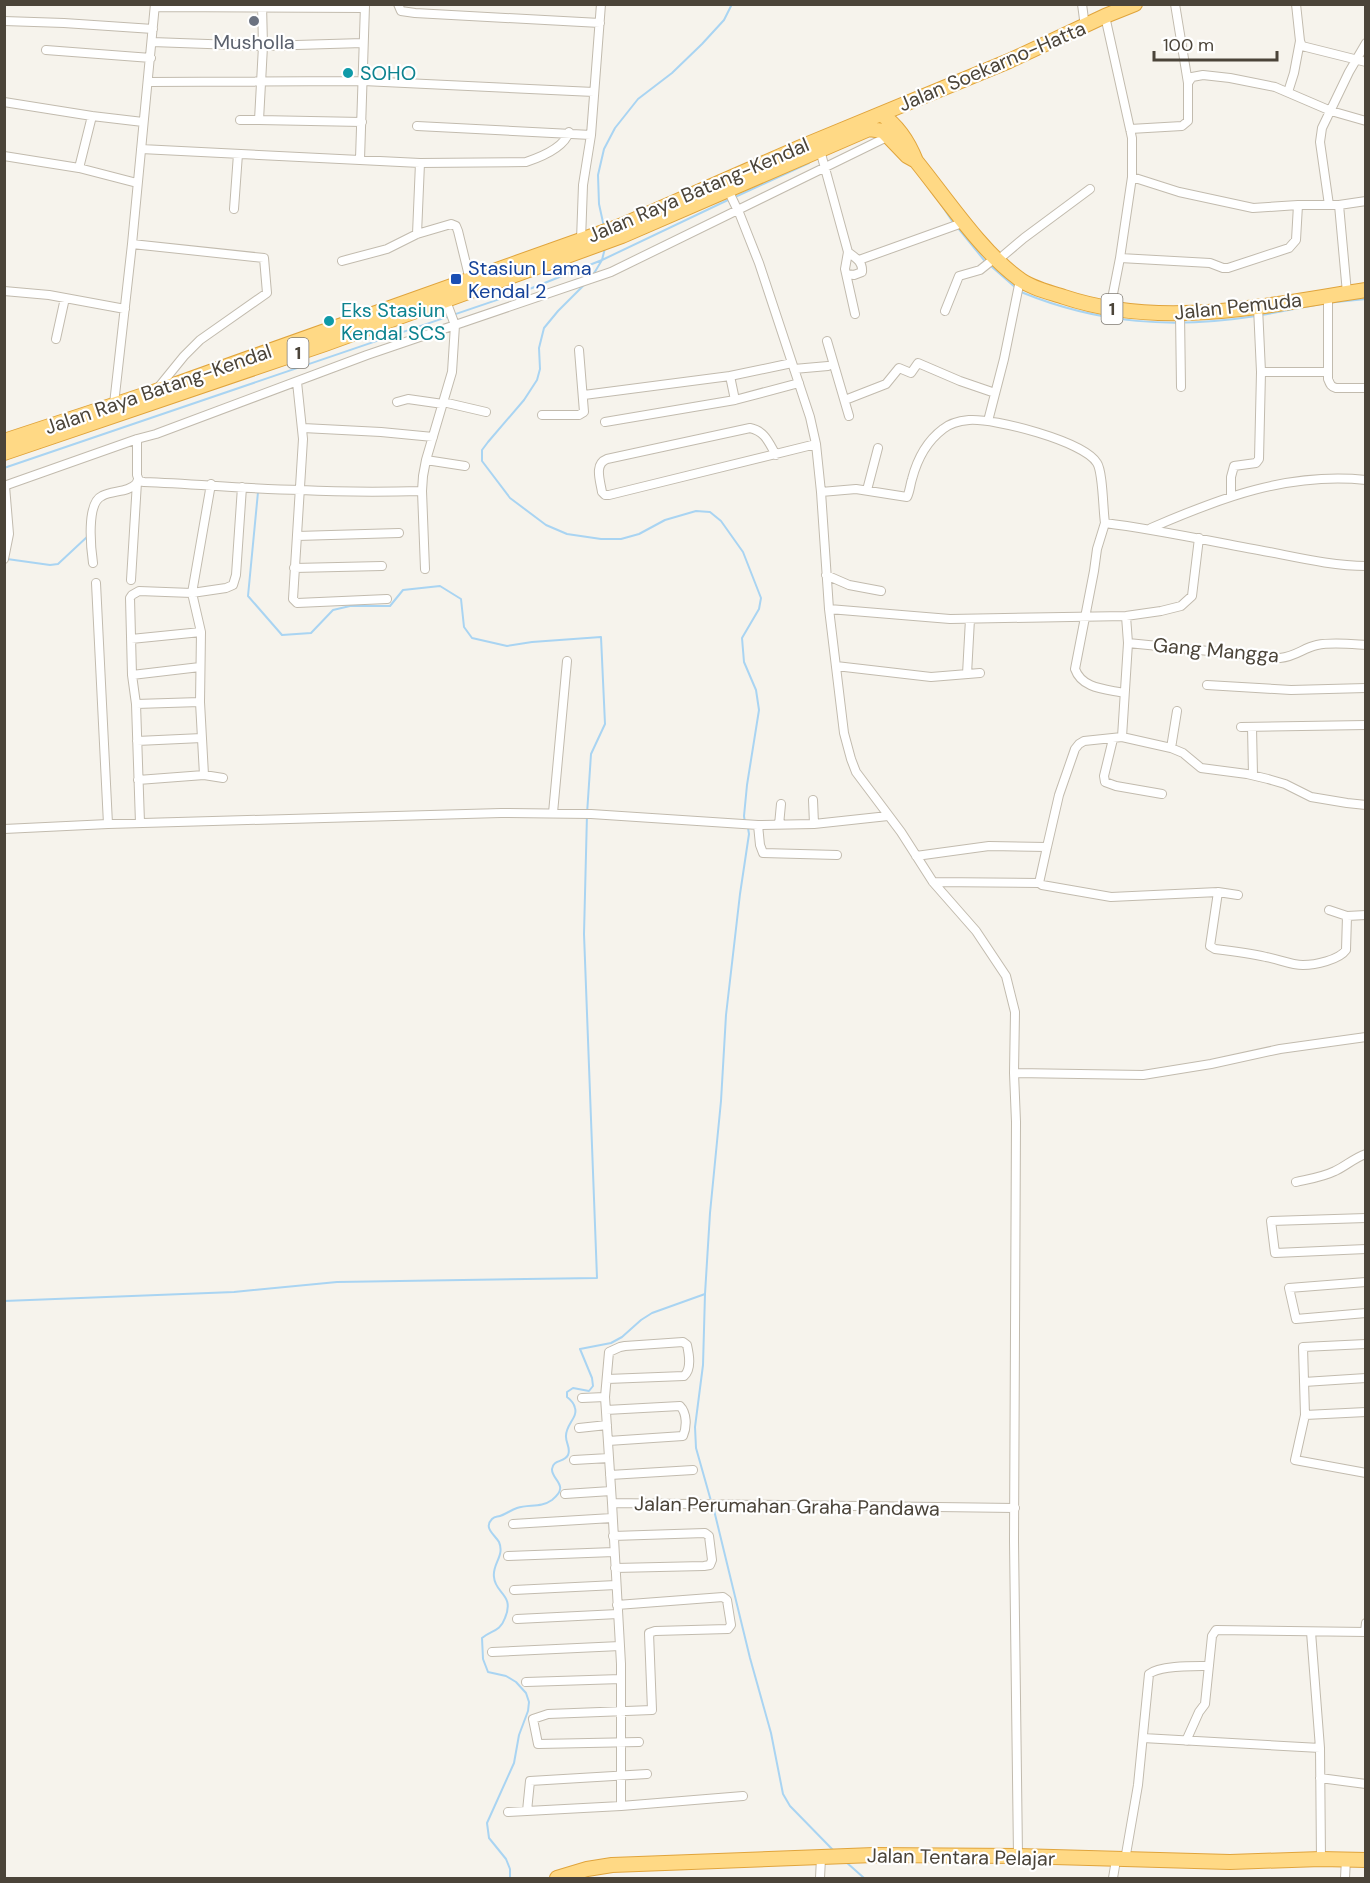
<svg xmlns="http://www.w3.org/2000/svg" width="1370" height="1883" font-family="'DM Sans',sans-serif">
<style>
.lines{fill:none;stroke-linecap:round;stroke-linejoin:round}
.stream{stroke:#a9d4f2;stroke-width:2}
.minor-casing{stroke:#c2bbae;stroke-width:10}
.trunk-casing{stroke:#e0a43c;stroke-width:16}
.minor{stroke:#fff;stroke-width:8}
.trunk{stroke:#ffd985;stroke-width:14}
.worship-dot{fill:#6b7280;stroke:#fff;stroke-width:2}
.culture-dot{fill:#0f9aa8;stroke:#fff;stroke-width:2}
.transit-dot{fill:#1a4fb4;stroke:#fff;stroke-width:2}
.labels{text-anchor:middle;stroke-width:4.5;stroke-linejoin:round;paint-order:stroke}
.shield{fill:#fff;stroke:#817c74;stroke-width:1.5}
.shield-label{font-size:18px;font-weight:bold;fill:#4b4439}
.worship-label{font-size:20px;fill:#5b616d;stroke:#fff}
.street-label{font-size:20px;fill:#4b4439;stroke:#fff}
.culture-label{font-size:20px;fill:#0d838f;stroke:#fff;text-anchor:start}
.transit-label{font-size:20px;fill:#164399;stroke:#fff;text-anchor:start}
</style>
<rect width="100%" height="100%" fill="#f6f3ec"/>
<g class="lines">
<!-- stream -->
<path class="stream" d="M735 197 809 163
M939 201 954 224
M604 227 599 204 598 175 604 149 615 128 638 99 672 73 702 44 724 20 732 4
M958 228 984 260 1016 288
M593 275 602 260 605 248
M585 284 558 311 544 328 539 348 540 369 537 380 524 400 488 442 482 450V461L510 498 546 525 567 534 601 539H621L639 534 665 520 696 511 710 512 721 521 743 552 761 598 759 609 742 638 744 662 756 690 759 710 747 785 744 816 745 823
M1021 292C1099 324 1173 329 1256 316
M1262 315 1326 303 1366 299
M4 468 532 288 602 260 730 199
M7 559 50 565 58 564 88 536
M4 1301 234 1292 337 1282 597 1278 584 934 587 814 591 754 605 724 601 637 532 642 507 646 472 638 464 627 461 599 440 586 403 590 390 606H350L333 610 311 633 282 635 248 596 258 492
M711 1501 696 1448 695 1427 703 1365 705 1294 710 1213 721 1101 726 1015 740 894 749 834 748 828
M713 1506 750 1658 771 1733 783 1794 790 1806 833 1850
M846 1862 864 1878
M510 1878V1869L506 1859 489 1838 487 1823 514 1763 519 1735 528 1711 529 1702 526 1693 516 1682 506 1676 488 1672 483 1659 482 1638C491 1630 500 1632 505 1618 515 1594 495 1594 494 1577 492 1564 505 1556 499 1542 495 1535 483 1528 492 1519 495 1516 497 1517 500 1516 506 1514 511 1510 517 1508 529 1504 541 1508 552 1500 571 1485 551 1480 552 1469 553 1459 564 1463 568 1455 571 1449 566 1443 566 1437 565 1425 578 1418 575 1408 574 1403 571 1400 567 1397V1392L573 1388 589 1391 593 1386 592 1378 580 1349 611 1343 622 1337 641 1320 652 1313 705 1294"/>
<!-- minor casing -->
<g class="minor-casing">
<path id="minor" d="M262 4 263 46 259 120 362 122
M398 4 401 11 415 13 600 23
M1082 4 1085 27
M1175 4 1188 83
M1296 4 1300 41 1302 46 1366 62
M155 7 365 8
M1105 16 1132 138V177L1120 258 1110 309
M4 21 64 23 153 29
M152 42 263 46 363 43
M46 50 151 58
M148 82 363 81 594 92
M1288 92 1294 73 1300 41
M4 102 92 116 143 122
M92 116 79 168 137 183
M240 120H259
M417 126 591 135
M1130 129 1182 126 1188 121V83L1192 77 1203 75 1230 78 1275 87 1331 111 1366 121
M141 149 420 163 526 162C541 157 564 148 569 132
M820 150 848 252 845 269 855 314
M4 156 79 168
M360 159 365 5
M1132 177 1179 192 1253 208 1298 205H1339L1366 201
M728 190 740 215 759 263 810 417 816 444 821 492 829 609 844 733 851 759 856 772 901 832 933 882 976 931 1006 976 1015 1012 1014 1073 1016 1122 1014 1541 1018 1856
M1329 205 1320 142 1322 128 1349 72 1366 43
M1339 205 1347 293
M234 209 238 154
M417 234 420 163
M581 240 583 185 591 135 601 4
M132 244 264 258 267 293 200 340 184 356 158 388
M1120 258 1210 263 1223 268H1228L1289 248 1296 240 1298 205
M859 260 965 222
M998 260 1024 238 1090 189
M342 261 387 249 417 234 451 224 456 226 458 231 470 280
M847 274 854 275 862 272C863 262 856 258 848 252
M4 291 49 295 125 309
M1328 296V379C1330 384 1331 387 1336 388H1366
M945 311 959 276 980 270 995 258
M1180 313 1181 387
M56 339 65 298
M827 341 849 416
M794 369 828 366
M1261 372H1328
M297 382 303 439 293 599 297 603 387 599
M584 395 730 376
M735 400 799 383
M845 400 886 384 899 368 911 373 918 363 960 381 995 393
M397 402 408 399 443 404
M443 402 486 412
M114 404 132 244 155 4
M542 415H579L584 412 579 350
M988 421 1004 359 1020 280
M605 422 735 400 730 376 792 363
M303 428 381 432 433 437
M137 439V475L139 481 144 482C197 484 249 489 301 490 341 492 381 492 422 491
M776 455C769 443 765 431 750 428L607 459C594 464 600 480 602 492L605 495H609L816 444
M426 460 465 466
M4 486 137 439 156 434 367 355 611 272 889 136
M867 490 878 448
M821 492 856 489 907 497C910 491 910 485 912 479 917 460 927 441 943 429 950 423 959 421 969 420 994 418 1084 441 1097 463 1103 472 1103 511 1105 523 1160 530 1214 542 1269 552 1300 558 1334 566 1366 566
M1231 496V477L1234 466 1256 463 1259 459 1261 372 1258 307
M1105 523 1097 549 1094 571 1075 669C1082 689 1106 689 1124 693
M1151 528C1220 498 1288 472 1366 480
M297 536 399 533
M4 559 9 534 5 486
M93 563C91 549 86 503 102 496 113 490 128 493 137 483
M294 568 382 566
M425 569 422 491 423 476 426 460 452 372 455 325 446 301
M826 575 849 585 881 591
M131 580 137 482
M96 583 108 824
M829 609 950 619 1126 616 1161 611 1181 606 1192 596 1199 538
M1126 616 1128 643 1280 658C1297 656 1303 648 1317 645 1332 642 1350 644 1366 645
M131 639 201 632
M836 666 931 677 980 673
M967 674 970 619
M132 675 200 667
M1207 685 1291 690 1366 688
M136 704 200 702
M1241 727 1366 725
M1252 727 1253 775
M1122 737 1128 643
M1113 739 1104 776 1105 782 1116 786 1162 794
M137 741 202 738
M1171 748 1177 711
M204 775 200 702 201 632 192 593 211 484
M138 780 204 775 223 778
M813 800 814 824
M553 813 567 661
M140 823 136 704 132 675 130 598 132 595 139 591 192 593 226 588 233 585 236 575 242 487
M758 825 760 845 763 853 837 855
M779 825 781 804
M4 829 108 824 501 813 591 814 758 825 814 824 888 816
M916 856 989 846 1047 847 1059 795 1075 749 1079 744 1084 741 1122 737 1171 748 1183 753 1201 768 1247 774 1268 779 1285 784 1311 797 1347 803 1366 805
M933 882 1039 883 1042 885 1111 897 1218 892 1238 895
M1039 883 1047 847
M1218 892 1210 946 1215 949C1232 951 1249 953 1266 957 1278 959 1291 965 1303 965 1315 965 1339 960 1346 950L1347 916
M1329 910 1347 916 1366 915
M1014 1073 1143 1075 1211 1064 1280 1049 1366 1037
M1296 1182C1309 1179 1323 1177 1335 1171 1346 1166 1354 1158 1366 1154
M1366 1218 1271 1221 1275 1253 1366 1249
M1366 1282 1289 1288 1296 1319 1366 1313
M1366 1344 1303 1347 1305 1415 1295 1460 1366 1473
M607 1379 684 1376C692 1369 689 1354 687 1345L683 1342 625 1346 620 1347 609 1352 605 1397 612 1503 1015 1508
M1304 1382 1366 1378
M582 1398 605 1397
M606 1410 680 1406C687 1413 687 1427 683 1436L608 1441
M1305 1415 1366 1412
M579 1428 607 1425
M574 1460 609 1458
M610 1475 693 1470
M565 1494 611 1491
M612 1503 621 1664V1806L743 1796
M513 1524 612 1518
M613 1536 705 1533 709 1536 712 1560 710 1565 704 1566 615 1568
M508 1556 614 1552
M514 1590 616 1585
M617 1605 723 1597 727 1600 731 1625 728 1629 655 1631 649 1633 652 1710 548 1714 533 1719 538 1744 639 1742
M517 1619 618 1614
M1311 1632 1320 1748 1321 1859
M1365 1632 1366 1623
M492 1652 620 1646
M526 1682 621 1679
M1143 1738 1320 1748
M1186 1741 1199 1712 1205 1704 1212 1636 1216 1630 1366 1632
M1320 1778 1366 1784
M527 1811 530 1781 647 1774
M508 1812 621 1806
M1125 1860 1138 1785 1149 1674C1160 1665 1194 1666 1209 1666
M820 1878 821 1858
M1113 1878 1116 1860
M1345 1878 1346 1859"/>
</g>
<!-- trunk casing -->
<g class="trunk-casing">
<path id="trunk" d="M881 114C897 125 909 143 916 161 946 198 981 251 1018 278 1030 288 1049 292 1064 297 1163 330 1266 305 1366 290
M4 441 165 388 620 226 803 146 1009 61 1105 16 1135 4
M4 453 325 344 622 236 869 129 883 131 907 156 916 161
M557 1878 587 1869 612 1865 874 1855 1018 1856 1230 1862 1321 1859 1366 1860"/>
</g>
<!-- minor -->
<use href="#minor" class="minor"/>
<!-- trunk -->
<use href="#trunk" class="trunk"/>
</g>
<!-- markers -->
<circle class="worship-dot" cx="254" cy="21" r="6"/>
<g class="culture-dot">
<circle cx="348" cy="73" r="6"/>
<circle cx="329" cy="321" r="6"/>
</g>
<rect class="transit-dot" x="450" y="273" width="12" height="12" rx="3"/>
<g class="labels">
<!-- shield labels -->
<g class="shield">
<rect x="1101.5" y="294" width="21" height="30" rx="4.5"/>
<rect x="287.5" y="338" width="21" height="30" rx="4.5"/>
</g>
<g class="shield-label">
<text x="1112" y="315">1</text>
<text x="298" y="359">1</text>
</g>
<!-- worship labels -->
<g class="worship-label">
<text x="254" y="49">Musholla</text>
</g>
<!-- street labels -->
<g class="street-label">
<text transform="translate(992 66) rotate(-23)" y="7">Jalan Soekarno-Hatta</text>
<text transform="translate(698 190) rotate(-23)" y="7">Jalan Raya Batang-Kendal</text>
<text transform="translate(1238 306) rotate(-6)" y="7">Jalan Pemuda</text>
<text transform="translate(158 389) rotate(-19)" y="7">Jalan Raya Batang-Kendal</text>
<text transform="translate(1216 650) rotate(5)" y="7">Gang Mangga</text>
<text transform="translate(787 1506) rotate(1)" y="7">Jalan Perumahan Graha Pandawa</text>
<text transform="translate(961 1857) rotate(1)" y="7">Jalan Tentara Pelajar</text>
</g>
<!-- culture labels -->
<g class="culture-label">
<text x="360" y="80">SOHO</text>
<text x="341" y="317">Eks Stasiun<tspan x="341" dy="23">Kendal SCS</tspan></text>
</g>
<!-- transit labels -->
<g class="transit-label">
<text x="468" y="275">Stasiun Lama<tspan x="468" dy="23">Kendal 2</tspan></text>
</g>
</g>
<!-- border -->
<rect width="1370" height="1883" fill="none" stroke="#4b4439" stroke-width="12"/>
<!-- scale -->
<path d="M1154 51v9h123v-9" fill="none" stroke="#4b4439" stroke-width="3"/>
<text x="1163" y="51" font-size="18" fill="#4b4439" stroke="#ffffff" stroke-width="4.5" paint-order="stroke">100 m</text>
</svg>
